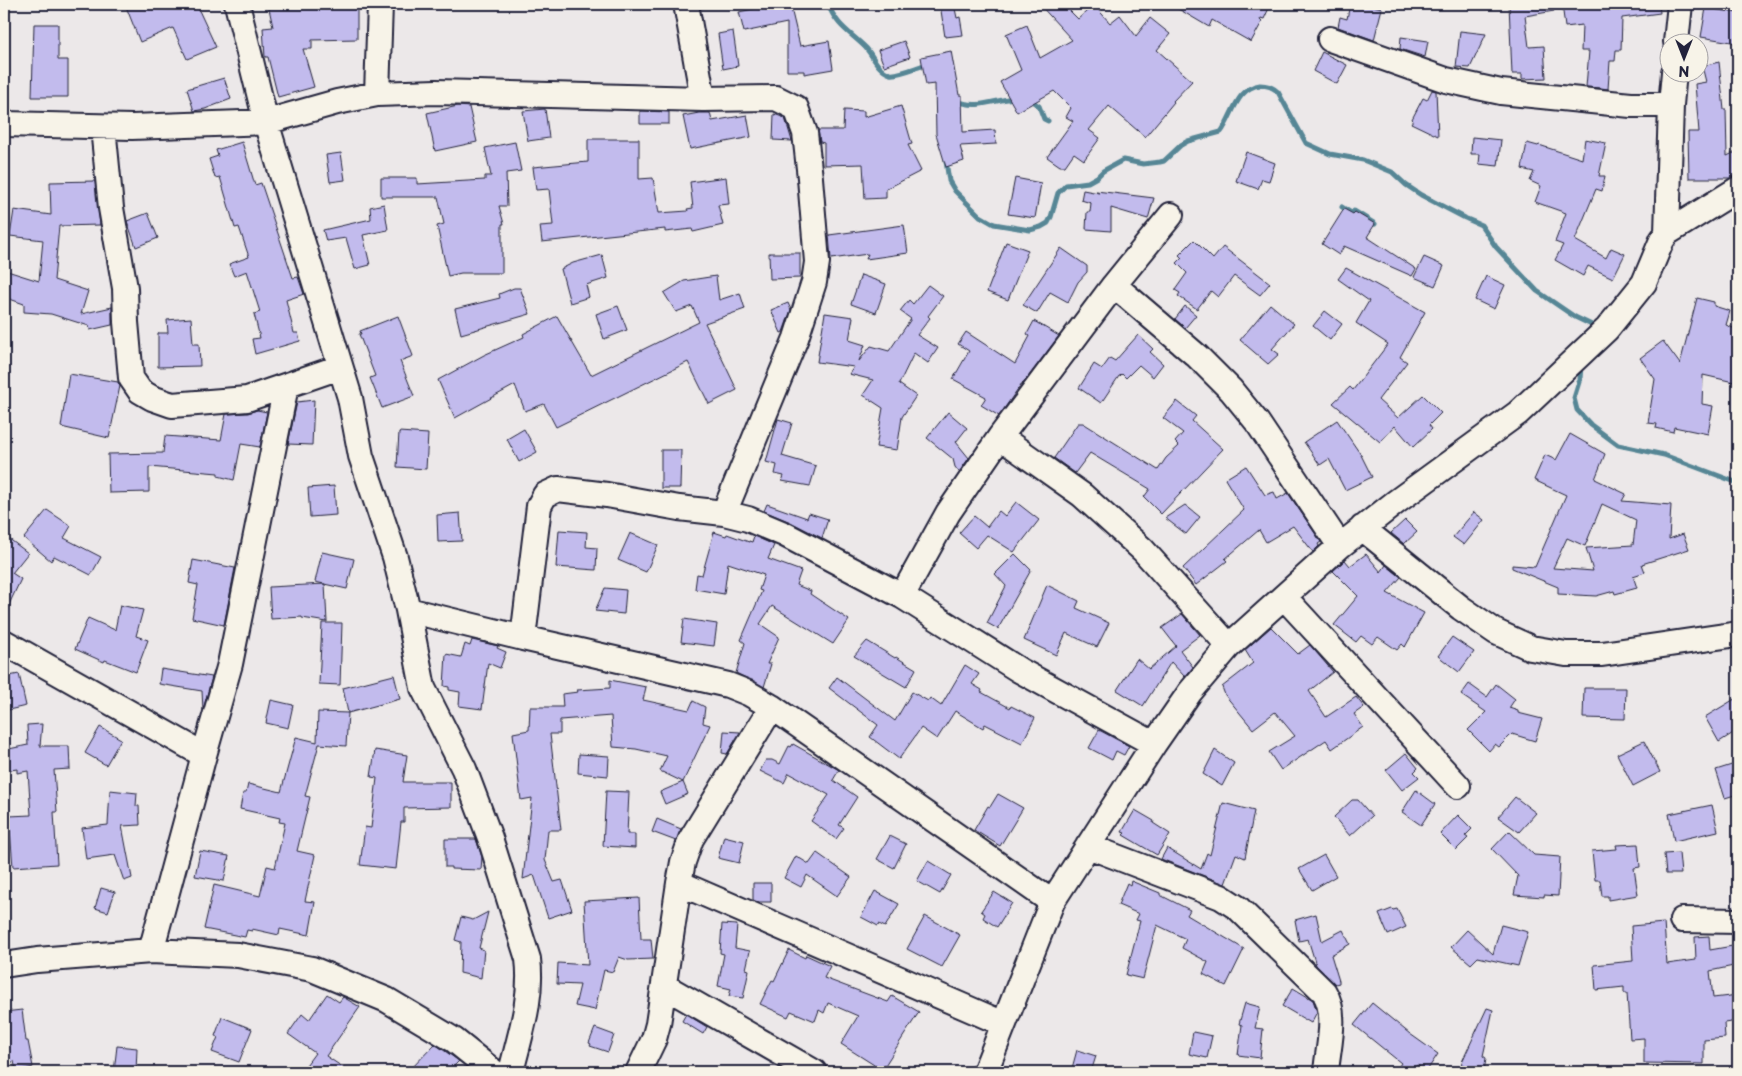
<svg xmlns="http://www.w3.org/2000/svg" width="1742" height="1076" font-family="'Playpen Sans',sans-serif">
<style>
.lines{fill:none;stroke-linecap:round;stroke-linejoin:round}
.stream{stroke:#568695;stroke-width:5}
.building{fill:#c2bbed;stroke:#22223b;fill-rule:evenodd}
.minor-casing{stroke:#22223b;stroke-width:28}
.minor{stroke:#f7f3e8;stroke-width:24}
</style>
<rect width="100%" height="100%" fill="#ece8e9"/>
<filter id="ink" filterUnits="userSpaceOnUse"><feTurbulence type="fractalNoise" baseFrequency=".02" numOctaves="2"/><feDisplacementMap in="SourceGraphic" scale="10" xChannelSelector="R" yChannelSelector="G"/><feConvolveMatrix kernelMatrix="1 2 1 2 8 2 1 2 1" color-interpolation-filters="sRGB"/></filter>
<g filter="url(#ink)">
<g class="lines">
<!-- stream -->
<path class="stream" d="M828 4C837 27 850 32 866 48 873 56 878 70 890 74 898 76 919 66 928 64
M1029 99 1039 106 1044 119 1048 121
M958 101C977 110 997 99 1015 98
M946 161 949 181 955 191 980 216 994 224 1030 230 1041 227 1048 223 1051 217 1058 193 1066 185 1088 182 1097 177 1103 171 1123 160 1143 164 1160 162 1164 161 1181 145 1188 141 1221 132C1233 116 1236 88 1260 85 1268 85 1273 87 1278 92L1306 143 1330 154 1363 160 1392 172 1406 185 1421 195 1465 218
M1342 207 1353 214 1354 211 1375 224
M1467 219 1481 225 1496 247 1537 291 1575 317 1598 328
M1580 379 1581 365
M1579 382 1574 398 1577 410 1591 425 1618 445 1664 455 1738 483"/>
</g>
<!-- building -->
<path class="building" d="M125 4H196L216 47 187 59 173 28 140 42Z
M268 4H357V39L312 40V49H303L314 87 278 97 268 57H265L263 28 273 27Z
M776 4H790L800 46 829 41 833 69 804 74V71H787V23L744 32 739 12Z
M940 4H954L957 18 960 17 963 35 945 37Z
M1039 4H1063L1078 19 1094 5 1110 23 1120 15 1136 36 1150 18 1170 34 1157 50 1192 81 1173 101 1174 102 1145 137 1109 106 1089 130 1100 138 1084 160 1074 153 1065 166H1060L1047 157 1073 121 1066 117 1071 108 1054 91 1017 112 1000 82 1021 70 1006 34 1027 25 1040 58 1072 40Z
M1170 4H1266L1265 6 1269 8 1264 19 1261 18 1260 20 1262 22 1251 42 1212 20 1209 27Z
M1350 4H1365L1382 8 1374 40 1338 27 1340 17 1347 19Z
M1509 4H1553L1554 11 1525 16 1529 47 1544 46 1546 78 1522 79V74H1512Z
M1562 4H1659L1660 13 1622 18 1621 50H1616L1615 61H1610L1608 89 1601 88 1586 87 1589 51H1581L1582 25 1565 27Z
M1706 8 1738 13V43L1701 37Z
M34 24H58V60H68V97H32Z
M733 31 738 66 723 69 718 34Z
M1460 31 1486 34 1470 68 1456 67Z
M1401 37 1428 41 1425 57 1400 49Z
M904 41 910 57 884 66 878 50Z
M951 51 959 95H962L963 132 995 130 996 144 960 146 964 161 946 167 936 134 935 84 926 85 921 57Z
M1322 52 1347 65 1337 84 1313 71Z
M1719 62 1724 110H1726L1727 156 1738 151V175L1730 178H1689L1688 132H1699L1695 84 1706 82 1702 66Z
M224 78 231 99 205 109 194 111 187 89Z
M1432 90 1436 91 1438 136 1411 123 1413 120 1412 119 1423 98 1427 100Z
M458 106 469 107 477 142 435 151 427 113Z
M901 106 912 144 908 145 921 171 886 189V198L865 199 863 164 824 165V143L820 142 818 130H843L844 110 864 111V117Z
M545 109 549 138 528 141 523 111Z
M640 111 669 112V124H640Z
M699 113H710L712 121 747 115 751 137 690 149 683 116Z
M774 114 785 118 792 141 773 140Z
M1472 137 1501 140 1498 166 1479 164 1480 154H1471Z
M588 139H639V179L653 178 659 213 688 211 687 209 693 208 690 182 726 177 729 204 718 205 723 225 693 232 692 229 665 232V229L542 242 540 226 553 225 549 189 536 190 533 167 588 162Z
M1585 139 1606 143 1599 176H1605L1602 191 1596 189 1575 240 1606 258 1611 248 1625 254 1613 278 1588 266 1583 276 1555 260 1563 245 1555 242 1566 213 1535 202 1541 186 1530 181 1534 172 1522 169 1527 143 1538 146 1539 145 1582 159Z
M242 142 255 185 261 183 293 278 298 277 304 294 286 300 294 333H298L300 341 255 354 252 339 260 338 254 314 260 312 247 271 234 276 229 264 249 257 239 227 235 228 220 177 215 178 209 159 218 156 216 150Z
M515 142 521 171 506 173 507 206H499L504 224H502V273H461L448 276 437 226 444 224 438 197H381V178H417V184L485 180V176H491L485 148Z
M1246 152 1275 163 1269 181 1262 179 1258 189 1236 181Z
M341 153 345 180 330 182 326 155Z
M1015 178 1041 183 1035 218 1008 214Z
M95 181 100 225 59 226 54 280 88 291 81 314 112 307V325L90 330 89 326 51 314 24 312V304L4 297V270L39 281 43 240 10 236 14 210 51 215 50 182Z
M1083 190 1099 193 1096 191 1154 198 1148 219 1111 208V231L1086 229 1087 212H1090L1091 203 1081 200Z
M384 204 388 230 363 235 370 265 355 269 346 238 326 241 323 230 371 219 370 207Z
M1344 209 1353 214 1355 212 1375 224 1367 237 1416 269 1412 276 1344 246 1339 255 1322 244Z
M148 213 158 238 136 247 127 221Z
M904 225 908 253 866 259 868 254 831 259 829 235Z
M1194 240 1213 259 1223 247 1270 283 1260 295 1234 276 1218 297 1211 291 1197 309 1178 296 1180 293 1175 290 1187 273 1177 263 1182 258 1179 255Z
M1006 242 1028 250 1008 300 987 292Z
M1061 248 1087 266V272L1078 282 1068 302 1050 292 1037 313 1023 305Z
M769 253H800V278L770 279Z
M602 255 608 278 586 285 589 297 570 303 561 269 573 263Z
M1424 257 1444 266 1435 286 1414 277Z
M1346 268 1425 312 1400 357 1407 362 1378 400 1398 418 1423 395 1441 413 1429 425 1432 429 1413 447 1395 426 1380 442 1333 403 1350 387 1353 390 1388 344 1356 323 1369 301 1338 279Z
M861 275 886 284 876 313 851 304Z
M716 276 719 300 740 293 745 309 705 323 737 390 709 404 688 362 556 427 544 404 525 411 515 385 455 418 438 380 484 355 524 337 523 334 557 316 591 375 699 322 692 306 676 312 664 293 684 281Z
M1486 276 1505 285 1494 309 1475 300Z
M928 285 943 296 928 316 930 318 917 335 938 348 928 363 914 353 899 384 916 396 902 417 897 450 876 447 883 408 863 395 873 380 849 374 854 367 817 362 825 313 853 317 849 340 865 345 859 361 871 346 889 351 911 319 900 311 909 300 913 304Z
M514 288H520L530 314 461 334 455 309 500 298 499 294Z
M1697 298 1714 302V306L1730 311 1726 325 1738 330V383L1703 375 1702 404 1713 406 1708 434 1674 427 1673 432 1656 428 1657 424 1648 423 1655 379 1640 358 1663 341 1680 364Z
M788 303 791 310 783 332 781 333 771 310Z
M1270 304 1294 324 1272 349 1279 354 1268 364 1240 340Z
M618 306 627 330 604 339 596 314Z
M1185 306 1196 315 1185 328 1175 319Z
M1325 311 1342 324 1330 340 1313 326Z
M398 316 413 356 400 361 414 396 382 408 370 378 375 376 359 334H361L360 331Z
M191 318 193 344H199L200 366 158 367V333H168L167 320Z
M1034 321 1059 336 1023 384 1022 383 999 416 981 405 986 397 953 379 969 351 958 344 966 332 1015 364 1030 336 1027 334Z
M1138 335 1153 349 1150 352 1163 364 1153 377 1139 365 1126 378 1122 374 1120 376H1119L1101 403 1079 388 1094 364 1102 369 1110 358 1115 361Z
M69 374 118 382 120 386 109 438 61 427Z
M314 400 312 445 288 444 297 402Z
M1177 401 1196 416 1192 421 1223 449 1161 514 1144 497 1150 489 1090 453 1075 473 1054 458 1078 423H1083L1158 470 1166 458 1179 446 1175 442 1183 433 1163 418Z
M257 410 267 412 260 447 241 444 234 480 218 476V473L149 467V492L109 493 108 454 163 453 165 436 221 440 226 414 248 413Z
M948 412 967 428 956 442 969 458 959 472 955 467 953 459 927 438Z
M778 419 792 423 782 456 816 466 810 486 782 481 784 476 775 474 777 465 766 462Z
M1337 420 1361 455 1372 477 1345 490 1329 459 1320 465 1304 442Z
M524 429 537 452 519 462 507 439Z
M399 432 428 434 426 469 397 467Z
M1570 434 1605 454 1595 479 1626 494 1622 501 1671 505 1669 539 1683 534 1689 549 1642 564 1645 572 1633 576 1637 588 1615 594 1614 591 1596 596 1558 594V587L1512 568V565L1535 567 1566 495 1534 480 1545 455 1556 460ZM1602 504 1636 520 1633 545 1586 548 1593 571 1553 568 1567 538 1585 546Z
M661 450H681L680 488H661Z
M1246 466 1265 495 1274 492 1277 499 1288 493 1321 542 1318 544 1319 546 1313 552 1293 526 1266 542 1259 530 1225 559 1227 561 1196 585 1183 568 1244 510 1225 479Z
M334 486 336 515 310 517 308 488Z
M1016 502 1039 520 1014 552 987 535 976 548 959 533 974 516 987 527 999 511 1005 516Z
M767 504 807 518 809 513 828 519 822 538 790 522 764 511Z
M1185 505 1200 517 1186 534 1165 518Z
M47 510 71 526 64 538 101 557 91 575 54 556 51 561 24 538Z
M1474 512 1484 520 1464 545 1453 537Z
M460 513 462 541 438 542 437 515Z
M1405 520 1417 532 1404 544 1391 533Z
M559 530 587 532 586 547 597 548 596 570 556 567Z
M714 532 726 536 727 534 749 542V541L752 542 754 536 774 545 768 559 801 571 796 585 811 591 810 594 849 620 833 644 772 606 760 624 779 637 767 664H771L764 687 736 673 745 643 741 640 762 591 759 590 764 575 728 563 724 594 695 589 697 574 702 575Z
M630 533 658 545 646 572 618 560Z
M4 535 28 553 12 573 21 579 4 615Z
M322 552 354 559 347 589 315 582Z
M1015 554 1031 570 998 629 987 623 1006 586 995 574Z
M1366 554 1381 572 1386 565 1401 577 1387 593 1424 613 1405 647 1402 644 1397 650 1378 637 1372 644 1361 636 1356 642 1334 625 1358 596 1333 571 1345 560 1350 566Z
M193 560 235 568 224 625 192 618 198 585 189 583Z
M325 584 327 622 302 618V617L271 619 269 587Z
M1047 585 1079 601 1076 608 1109 623 1097 647 1066 633 1056 655 1024 640Z
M605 588 626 590 624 614 595 611Z
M120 605 143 610 136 636 148 640 136 672 105 660 104 662 75 649 88 618 115 630Z
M1182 614 1200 635 1180 650 1193 667 1185 677 1171 662 1143 706 1117 690 1137 659 1149 669 1176 646 1162 628Z
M684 619 717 624 714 646 681 642Z
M322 623H342L340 685 319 684Z
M1271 627 1298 654 1310 645 1333 672 1309 691 1326 717 1356 697 1364 707 1354 714 1363 727 1332 749 1326 740 1281 770 1269 752 1295 736 1275 712 1253 729 1225 695 1222 687 1253 663 1245 650Z
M1452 637 1474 652 1459 672 1438 656Z
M472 640 498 646 497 648 506 652 500 668 488 663 482 709 459 706 460 692 449 690V687L444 686 446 654 461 657 465 644 470 646Z
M867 641 895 658 896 657 916 669 906 687 854 656Z
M965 665 979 674 972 684 982 690 981 692 1010 708 1011 706 1035 718 1022 743 985 724 983 728 955 711 937 739 921 728 899 759 870 737 878 725 829 688 837 677 895 721 912 692 928 701 930 698 941 706Z
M161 669 212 677 203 710 202 691 159 684Z
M19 674 26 706 4 711V677Z
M394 675 400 699 348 713 343 688Z
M610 680 646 687 643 700 689 710 693 701 705 707 703 723 710 725 683 782 660 771 667 756 636 749 613 747 611 716 560 720V734H550L561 830H548L545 860 554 882 562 880 572 910 548 918 534 875 523 879 532 798 521 800 513 733 529 730 530 707H563L562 694 578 692 577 690 610 688Z
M1469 684 1487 697 1496 684 1515 699 1509 708 1518 711V713L1542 719 1535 741 1512 734 1499 747 1495 744 1489 751 1468 730 1486 712 1461 695Z
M1584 688H1626L1625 719 1583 718Z
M1738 697V730L1719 742 1705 717Z
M271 700 293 705 288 728 266 723Z
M318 712 348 713 346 746 319 744 305 796 310 797 297 851 315 855 305 901 315 902 309 935 280 929 279 935 252 929V931L247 930 245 937 204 929 214 885 260 896 267 866 275 868 285 823 279 822 280 818 240 809 243 793H246L248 784 281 792 296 737 317 742Z
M42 724 40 746H69L70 769 54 770 57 812H54L57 864 13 867 9 816 31 815 28 771 17 773V769L4 771V750L28 745 27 725Z
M100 727 121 739 106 765 85 753Z
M1099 730 1129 746 1124 755 1116 751 1112 760 1089 748Z
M724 731 740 732 727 754 722 753Z
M1644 741 1660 772 1633 786 1617 754Z
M793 744 839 770 833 780 857 797 839 825 844 828 836 839 811 821 829 795 789 773 784 783 760 771 766 760H772L780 764 789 746 791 747Z
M375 750 407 755 403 782H451V807L404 808V822H401L396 869 360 865 365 827 371 828 377 778 371 777Z
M1215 750 1234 763 1222 786 1203 774Z
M1406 753 1418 768 1414 772 1419 777 1402 790 1386 770Z
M579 754 609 756 608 776 578 773Z
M1738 763V794L1725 798 1716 770Z
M683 782 688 794 665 804 660 792Z
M110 790 137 793 136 806H139L140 825 122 826 132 878 124 881 115 855 86 859 82 828 108 825Z
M1416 790 1435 804 1421 825 1402 812Z
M606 791 629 792 627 834H635V848L603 846Z
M998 794 1023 808 1000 846 974 830 988 806 990 807Z
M1515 797 1536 813 1519 832 1498 817Z
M1352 800H1358L1372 816 1350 836 1334 817Z
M1223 803 1254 811 1245 858 1236 854 1225 884 1161 859 1167 848 1201 869 1207 853 1210 855Z
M1712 805 1718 831 1674 841 1669 814Z
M1135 810 1154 821 1153 823 1170 834 1157 855 1123 835 1125 833 1122 832Z
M1458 815 1472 829 1465 836 1468 838 1456 850 1440 834Z
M657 819 681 829 676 841 652 832Z
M1509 831 1534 855 1560 857 1558 896 1544 895V897L1514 895 1518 876 1492 849Z
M724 836 744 841 739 863 718 858Z
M890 836 906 844 894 868 877 859Z
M445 839H476L482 857 481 870 451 869V867H445Z
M1638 844 1640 867 1634 868 1638 895 1608 900V896H1602L1600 880H1595L1592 851 1617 849 1616 845Z
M200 851 229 856 224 881 195 876Z
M817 853 851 877 837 896 807 875 801 887 784 878 796 856 809 864Z
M1679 853 1681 874H1666L1664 854Z
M1324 855 1336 876 1312 890 1299 869Z
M928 861 951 875 940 894 917 881Z
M1131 881 1160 893V895L1190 910 1187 915 1244 949 1226 986 1203 974 1208 962 1182 948 1186 939 1157 925 1143 979 1126 975 1140 921 1136 920 1139 914 1118 905 1127 883 1130 885Z
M753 883H771V902H758L753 900Z
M101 888 115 892 108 912 95 908Z
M875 891 899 904 885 927 879 924 878 926 861 917Z
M994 892 1012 903 997 927 983 918 985 914 981 911Z
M639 898 641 939H651L653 959 628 960 619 957 613 972 604 970 595 1010 575 1006 580 985 557 984 558 963 588 965 584 901Z
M1392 909 1393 910 1397 909 1406 927 1388 935 1379 914Z
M488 912 479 948 484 950 481 978 460 973 461 942 455 940 461 917 473 920Z
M1316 914 1322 941 1343 930 1350 944 1331 955 1339 981V983L1335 984 1316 965 1308 939 1299 941 1295 920Z
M925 916 960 935 942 967 907 949Z
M1664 923 1667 964 1696 960 1695 937 1709 936 1710 950 1738 945V965L1710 971 1713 998 1738 995V1021L1724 1023 1725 1038 1704 1040V1064L1644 1063V1038L1630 1039 1627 993H1624V987L1596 990 1594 965 1633 961 1631 926Z
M722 924 737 925 735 948 750 951 746 969 749 970 743 998 729 996 731 989 718 986 724 954 720 953Z
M1501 925 1528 932 1518 966 1478 957 1471 964 1451 947 1467 930 1493 954Z
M789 950 805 958 806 955 830 966 824 978 888 1002 892 996 919 1012 882 1070 841 1044 858 1016 828 1003 824 1013 819 1010 815 1021 791 1011 788 1017 760 1004 772 980 774 981Z
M1293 988 1313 1000 1317 1012 1311 1023 1282 1006Z
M327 994 339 1002 343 997 360 1007 326 1056 350 1072H301L315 1053 288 1034 302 1014 309 1020Z
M1245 1003 1260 1007 1255 1028 1263 1029 1260 1058 1238 1055 1242 1025 1239 1024Z
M1372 1003 1410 1034 1438 1054 1426 1072 1417 1065 1412 1072H1395L1401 1063 1354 1025Z
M1487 1008 1493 1010 1483 1056 1486 1058 1484 1072H1479L1461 1064Z
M22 1010 26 1041H28L33 1067 16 1071 14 1061 4 1067V1012Z
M686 1014 707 1027 703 1034 682 1021Z
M222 1017 252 1029 239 1062 212 1052 218 1037 215 1036Z
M595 1028 614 1035 608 1052 590 1046 591 1044 589 1043Z
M1193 1032 1212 1036 1207 1058 1189 1054Z
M435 1044 459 1061 448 1072H408Z
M117 1046 137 1048 136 1072H114Z
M1077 1050 1096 1056 1091 1072H1071Z"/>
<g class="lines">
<!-- minor casing -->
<g class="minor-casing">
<path id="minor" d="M237 4 266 122 350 398 361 456 395 557 408 610 423 688 464 769 490 838 528 959C533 998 520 1035 511 1072
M686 4 703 99
M1330 39 1446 80 1501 92 1631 105H1671
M1676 42 1680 4
M377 94 380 4
M4 124 132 127 266 122 337 102 377 94 436 92 703 99 776 98 796 108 805 133 810 178 817 262 814 282 796 338 724 513
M103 127 111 208 125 288 126 322 131 378 140 391 152 398 172 405 247 399 340 367
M1667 233 1671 105 1674 72
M1114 285 1197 356 1231 390 1257 422 1340 546
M1000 437 1082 495 1143 550 1229 646
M1362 528 1461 608 1496 632 1531 648 1566 654H1602L1738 634
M902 596 948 513 1000 437 1114 285 1171 215
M1284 597 1458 786
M408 610 523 638 539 506 545 495 558 489 607 495 679 508 724 513 748 519 784 534 902 596 1019 670 1154 744
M523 638 728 685 748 693 772 707 1052 902
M4 642 204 755
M1088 846 1221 897 1238 908 1324 992C1338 1014 1328 1047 1326 1072
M679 883 1004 1024
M1682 920 1738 921
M151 951 204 755 230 664 286 386
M4 965 37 960 151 951 238 955 312 969 387 1000 454 1040 494 1072
M664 986 814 1072
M638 1072 654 1039 658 1024 679 883 683 862 691 839 772 707
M985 1072 1052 902 1154 744 1190 692 1229 646 1340 546 1396 502 1518 413 1607 329 1644 283 1662 240 1667 233 1738 189"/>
</g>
<!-- minor -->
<use href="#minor" class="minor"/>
</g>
</g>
<!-- margin -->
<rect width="1742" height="1076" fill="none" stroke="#f7f3e8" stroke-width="20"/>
<rect x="10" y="10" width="1722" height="1056" fill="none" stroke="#22223b" stroke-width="2" filter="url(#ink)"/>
<!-- north arrow -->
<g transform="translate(1684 58) rotate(180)"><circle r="24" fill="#f7f3e8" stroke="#a29fa3"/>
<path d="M0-4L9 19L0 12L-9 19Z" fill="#22223b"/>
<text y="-8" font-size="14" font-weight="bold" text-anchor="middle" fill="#22223b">N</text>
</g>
</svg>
